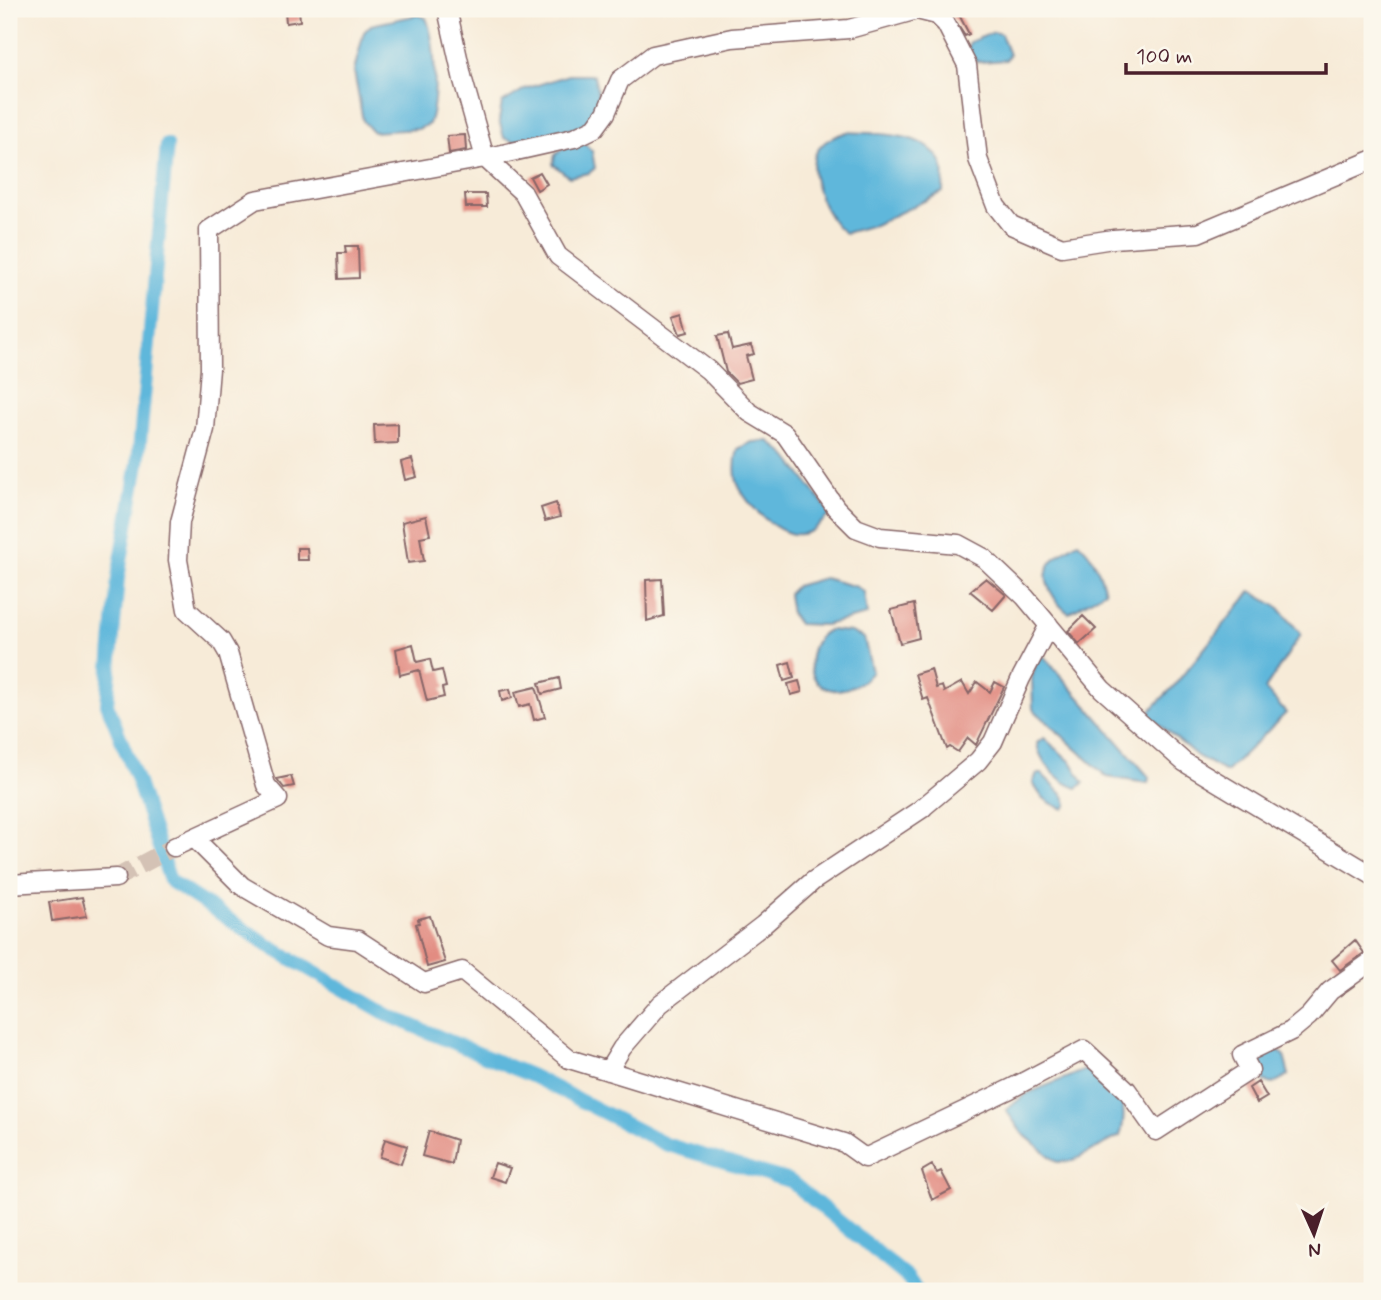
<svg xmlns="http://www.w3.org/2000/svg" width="1381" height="1300" font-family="Mynerve,sans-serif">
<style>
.water{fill:#5eb7db;stroke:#546b83;stroke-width:2}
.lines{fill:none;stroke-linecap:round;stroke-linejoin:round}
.canal{stroke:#5eb7db;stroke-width:14}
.building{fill:#e28c82}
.minor-tunnel{stroke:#d4c2b5;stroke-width:18;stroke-dasharray:18 9;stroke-linecap:butt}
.minor-casing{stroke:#876668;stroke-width:21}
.minor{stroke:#fff;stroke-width:18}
</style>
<rect width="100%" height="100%" fill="#fbf7ec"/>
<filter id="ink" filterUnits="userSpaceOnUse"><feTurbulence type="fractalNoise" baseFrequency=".0143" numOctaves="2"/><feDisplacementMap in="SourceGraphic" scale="14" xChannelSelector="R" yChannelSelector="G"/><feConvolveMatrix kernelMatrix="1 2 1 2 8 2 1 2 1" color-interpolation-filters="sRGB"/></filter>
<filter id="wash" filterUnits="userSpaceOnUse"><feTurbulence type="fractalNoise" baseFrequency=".00686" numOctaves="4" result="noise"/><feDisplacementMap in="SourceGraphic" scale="28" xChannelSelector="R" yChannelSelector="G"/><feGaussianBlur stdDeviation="1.57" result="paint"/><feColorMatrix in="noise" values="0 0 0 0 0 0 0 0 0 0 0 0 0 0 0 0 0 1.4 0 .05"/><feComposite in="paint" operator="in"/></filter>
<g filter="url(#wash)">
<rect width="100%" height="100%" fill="#f7ebd8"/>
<!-- water -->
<path class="water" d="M418 15 426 18C436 41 438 101 429 124L418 129 373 132 363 121 354 71 364 32 371 25Z
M994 32 1001 34 1009 55 1006 60 980 62 972 59 968 48 970 42Z
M569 75H594L600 105 596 116 587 125 519 143 504 138 499 120 502 103 525 89Z
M847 132C877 134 927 131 942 164 945 172 943 184 943 192L874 225 845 233C827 222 806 175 816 153 823 140 835 136 847 132Z
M570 143H584L592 151 595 168 589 173 569 177 553 164 555 155Z
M769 441 787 456 831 514C824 519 817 528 809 532 783 544 745 504 737 482 734 470 735 460 738 449L752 442Z
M1078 542C1094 555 1100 573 1105 591L1069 613C1061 609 1056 601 1051 592 1037 566 1057 555 1078 542Z
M824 578 857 587 864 592 867 615 825 625 798 624 791 614 788 594 796 586Z
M1251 591 1279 608 1301 634 1265 689 1286 713 1226 772 1197 756 1147 714 1174 686Z
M829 630 851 632 864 638 872 672C861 686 833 698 818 683 804 668 811 637 829 630Z
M1039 651 1149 777 1148 783 1107 777 1033 709 1032 678Z
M1044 738 1072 763 1084 783 1077 788C1059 783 1039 761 1037 743Z
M1037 774H1042L1064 796 1067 804 1064 809C1048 803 1040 798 1033 782Z
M1273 1044 1284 1056 1289 1075 1272 1084 1265 1082 1250 1061Z
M1090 1068C1117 1090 1131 1100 1120 1136L1072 1161 1057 1162 1022 1133 1006 1110 1026 1094Z"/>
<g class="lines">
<!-- canal -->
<path class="canal" d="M167 145 138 463 118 578 107 704 137 780 170 881 274 949 390 1016 532 1076 665 1144 790 1181 908 1278 917 1291"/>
</g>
<g id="blocks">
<!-- building -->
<path class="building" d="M285 9H299L300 21 286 23Z
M947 9H956L969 34 965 36Z
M465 135 466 150 449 153 447 136Z
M540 172 547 184 537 190 530 177Z
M465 194H486L487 207H466Z
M345 246H358L359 278 339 279 338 253H346Z
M683 313 688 332 680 334 673 316Z
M728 334 732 349 751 345 754 354 746 356 752 379 737 383 726 372 717 336Z
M398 424V443L375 444 374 425Z
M412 459 417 477 405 480 401 462Z
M556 503 560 517 545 521 541 508Z
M426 516 430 535 420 537 424 561 408 563 402 522Z
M297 548H307L308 560H297Z
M986 578 1006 595 993 610 970 591Z
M662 579 664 616 647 621 646 580Z
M914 604 919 638 900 643 891 610Z
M1083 616 1096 629 1079 644 1068 631Z
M413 644 417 662 430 659 433 672 442 670 446 687 442 688 444 697 427 701 419 670 400 675 396 649Z
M790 662 794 678 784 681 780 665Z
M931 669 936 688 942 686 944 692 962 682 969 694 977 682 990 692 995 682 1004 687 976 745 968 738 958 752 950 747 947 749 928 698 923 700 915 674Z
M559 678 561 689 542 694 539 683Z
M799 681 802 692 791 695 788 684Z
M536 687 545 717 534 720 530 704 519 707 515 692Z
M510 689 512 698 502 701 500 691Z
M291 776 294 786 284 788 277 779Z
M82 897 87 916 52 921 49 902Z
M430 916 445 962 427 967 416 924 419 923 418 919Z
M1355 940 1364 953 1340 970 1332 960Z
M1258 1082 1267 1097 1257 1103 1249 1088Z
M429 1131 456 1140 452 1164 422 1156Z
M385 1139 407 1146 401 1164 380 1157Z
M495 1163 510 1168 505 1182 490 1177Z
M932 1165 937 1173 941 1171 951 1190 932 1200 922 1171Z"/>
</g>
</g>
<g filter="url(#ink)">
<use href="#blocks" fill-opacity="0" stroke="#876668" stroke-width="2"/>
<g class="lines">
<!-- minor-tunnel -->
<path class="minor-tunnel" d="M116 878 174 847"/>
<!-- minor casing -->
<g class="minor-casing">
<path id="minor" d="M447 9 463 80 485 158 574 138 595 128 606 113 620 80 653 55 732 38 849 29 917 10 937 15 946 24 967 65 978 159 996 206 1011 225 1062 247 1113 239 1198 233 1372 160
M921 809 978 761 993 742 1021 678 1049 625
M194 838 242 886 328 936 358 940 424 983 462 971 569 1059 844 1143 865 1158 1010 1089 1084 1050 1127 1090 1156 1131 1250 1070 1242 1055 1291 1031 1309 1016 1330 991 1372 961
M174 847 278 799 266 785 228 653 221 641 187 610 178 560 180 522 205 429 210 369 209 230 255 200 485 158 523 193 558 256 708 370 749 412 785 434 836 508 856 528 880 537 958 544 984 558 1025 597 1102 689 1184 762 1372 875
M9 884 116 878
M608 1071 622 1048 660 1004 763 925 813 881 923 808"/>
</g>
<!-- minor -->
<use href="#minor" class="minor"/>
</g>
</g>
<!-- margin -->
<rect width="1381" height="1300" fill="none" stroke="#fbf7ec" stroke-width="35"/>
<!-- north arrow -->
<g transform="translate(1314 1234) rotate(177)" stroke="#fbf7ec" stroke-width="5" paint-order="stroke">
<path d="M0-5L12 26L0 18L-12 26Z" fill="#4a1f2b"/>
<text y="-10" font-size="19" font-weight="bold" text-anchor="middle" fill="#4a1f2b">N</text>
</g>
<!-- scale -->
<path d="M1126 63v10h200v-10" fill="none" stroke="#4a1f2b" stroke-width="3.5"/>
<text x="1136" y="63" font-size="21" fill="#4a1f2b" stroke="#fbf7ec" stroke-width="5" paint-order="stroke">100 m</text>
</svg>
